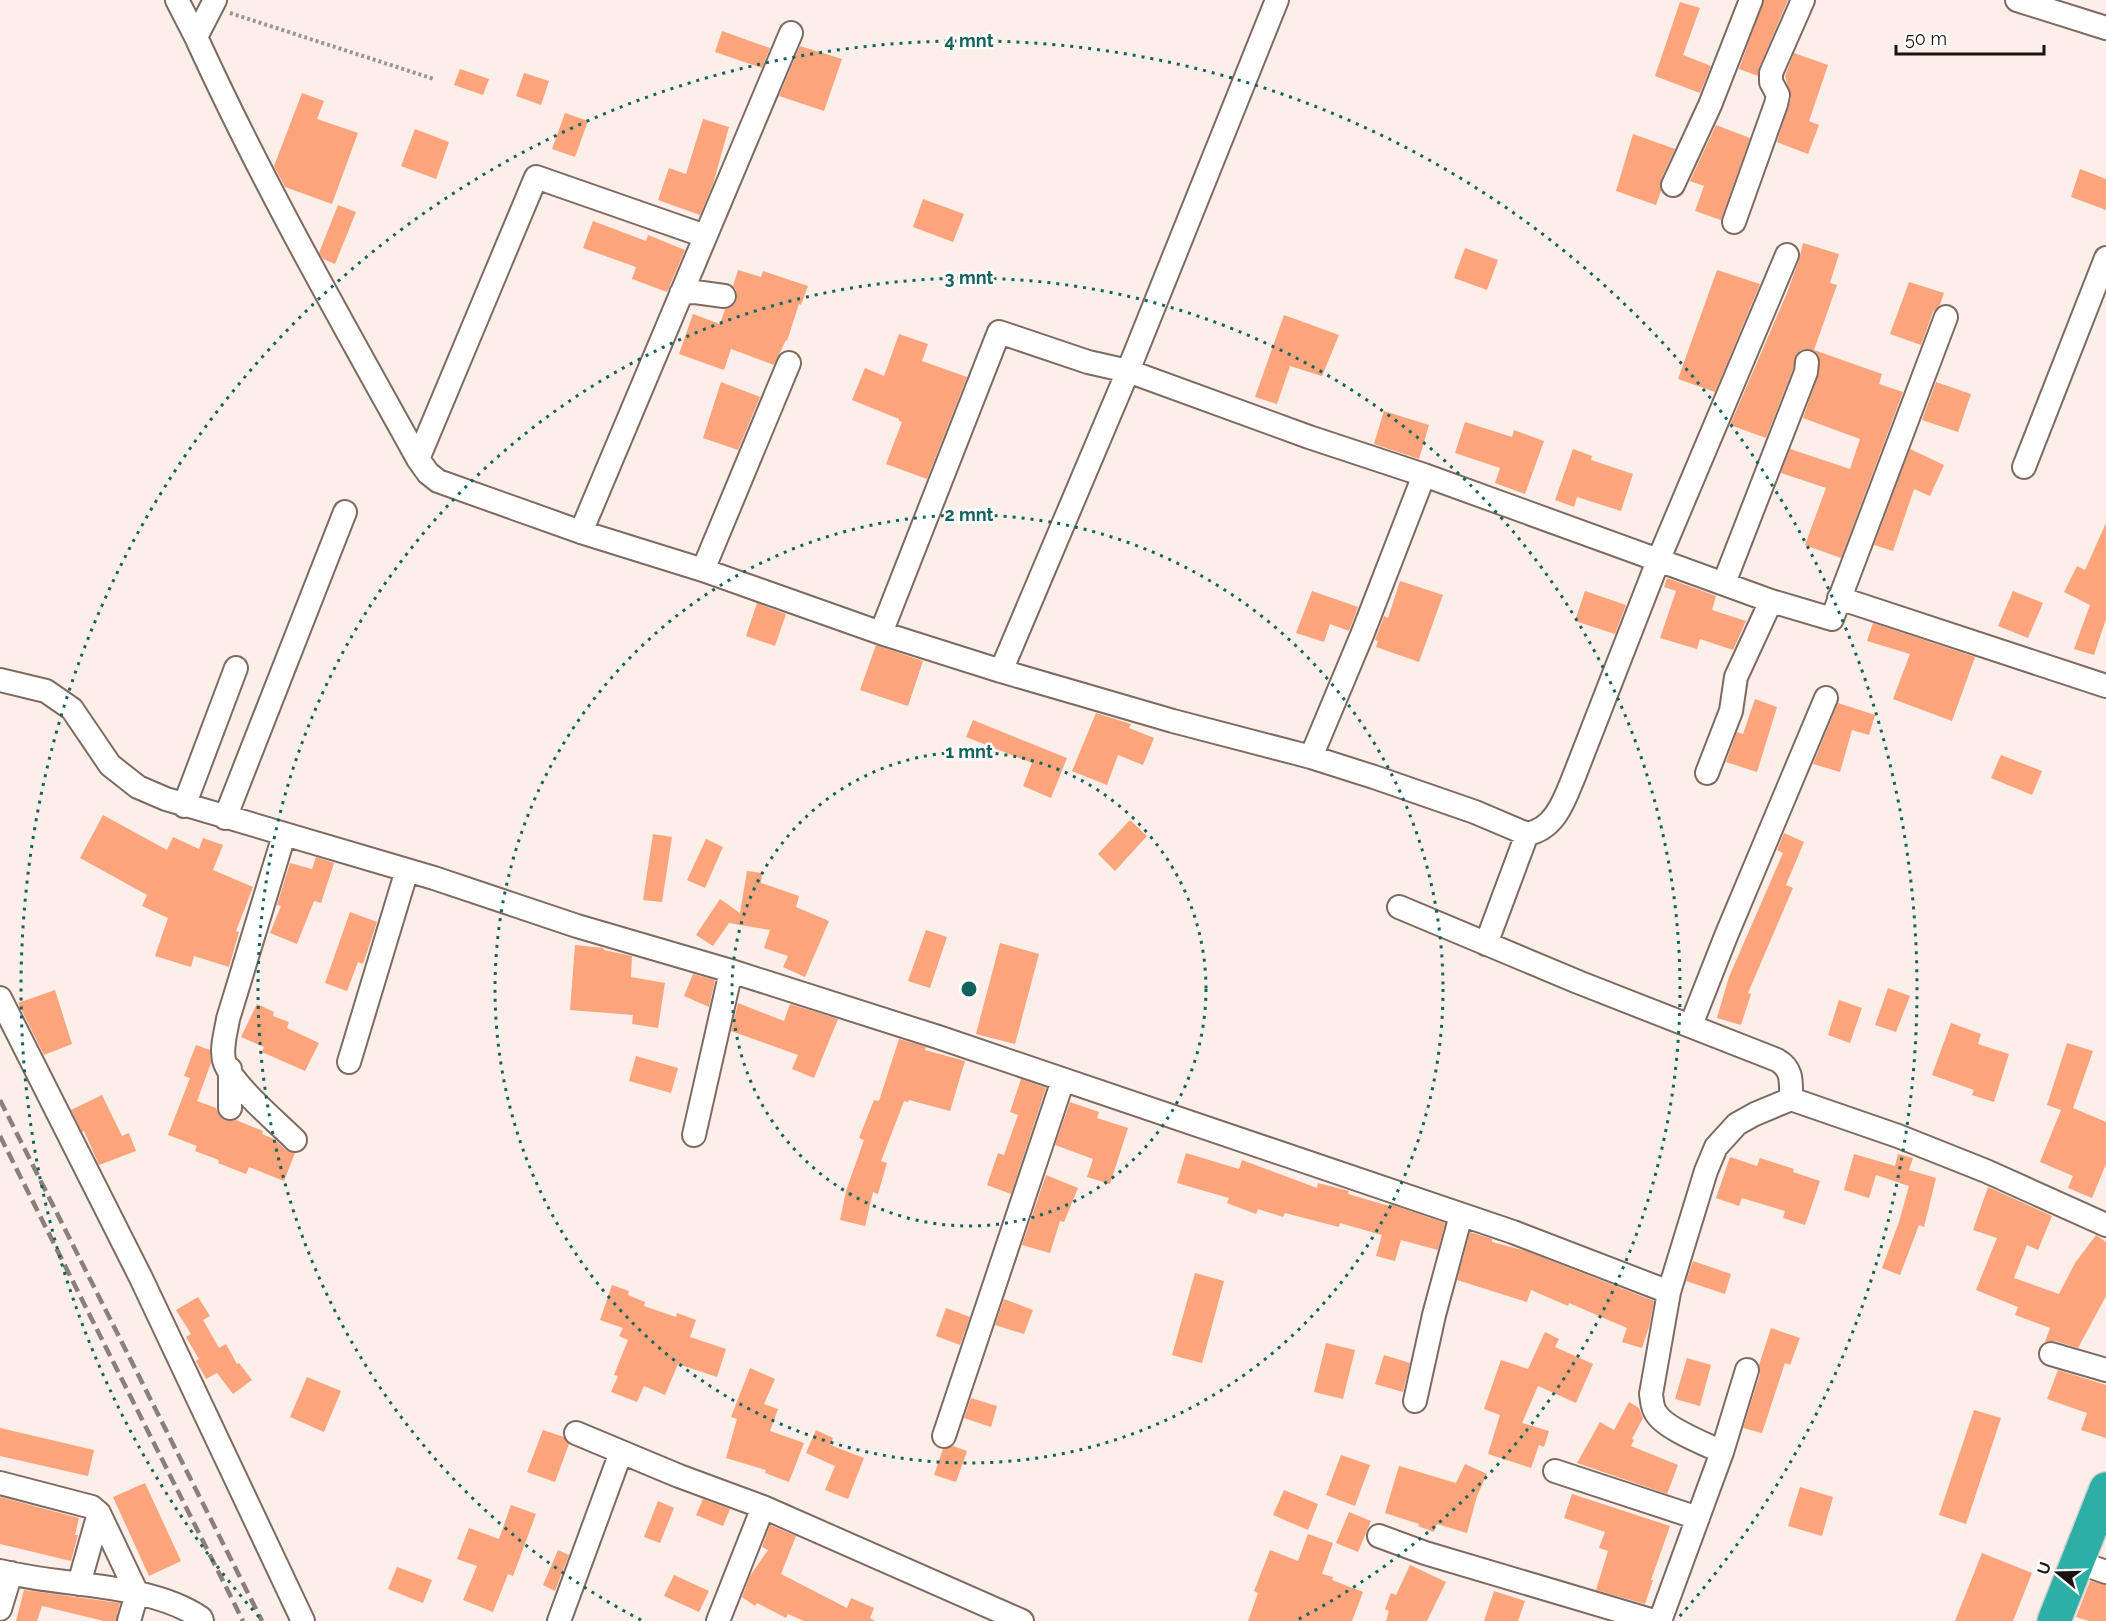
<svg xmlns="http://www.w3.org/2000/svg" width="2106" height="1621" font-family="Raleway,sans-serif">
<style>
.building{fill:#fca47c}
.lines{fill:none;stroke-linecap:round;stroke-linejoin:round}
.minor-casing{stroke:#7e6a61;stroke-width:26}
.highway-casing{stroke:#d1d0cf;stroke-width:36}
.path{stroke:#a0948f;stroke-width:4;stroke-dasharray:3 3;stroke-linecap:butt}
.minor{stroke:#fff;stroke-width:22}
.highway{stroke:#2dafa6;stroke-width:33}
.rail{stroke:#8a7f7b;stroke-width:4.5;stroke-dasharray:12 6;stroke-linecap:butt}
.ring{fill:none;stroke:#15635d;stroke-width:3;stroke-dasharray:3 6}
.centre{fill:#15635d;stroke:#fefefe;stroke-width:3}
.ring-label{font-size:18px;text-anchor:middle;font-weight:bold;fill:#15635d;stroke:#fefefe;stroke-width:5;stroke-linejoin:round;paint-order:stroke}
</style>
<rect width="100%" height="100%" fill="#fceee8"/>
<!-- building -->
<path class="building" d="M1764 0H1788L1759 68 1758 76 1739 69Z
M1680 2 1700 8 1683 55 1711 66 1700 93 1655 76Z
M722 31 770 48 762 68 715 52Z
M800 46 842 59 824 111 779 96Z
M1794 53 1828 65 1809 121 1819 125 1808 154 1777 142 1791 98 1785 76Z
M460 69 489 79 483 95 454 85Z
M524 73 549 81 541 105 516 96Z
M302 93 324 101 317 119 358 133 332 204 285 187 274 166Z
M565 113 588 121 575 157 552 149Z
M703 119 729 127 713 184 700 215 658 200 669 168 686 174Z
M1716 125 1750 138 1721 220 1695 211 1704 186 1690 181Z
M415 129 449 142 436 179 401 166Z
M1633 134 1675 149 1661 179V191L1656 205 1616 191Z
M2080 169 2106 179V210L2071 197Z
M923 199 964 214 953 242 913 227Z
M338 205 356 212 335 264 323 259 319 253Z
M593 221 646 241 648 235 685 250 667 292 632 279 636 267 583 248Z
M1803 243 1839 254 1830 283 1837 285 1814 350 1882 374 1879 384 1903 392 1841 558 1805 545 1826 488 1781 473 1790 449 1850 469 1860 439 1803 418 1819 373V357L1815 351 1808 349 1801 350 1796 355 1793 369 1766 438 1730 425 1787 293 1799 260Z
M1465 248 1498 260 1487 290 1454 278Z
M738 270 761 277 763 271 808 286 801 305 799 304 787 341 786 340 774 365 731 349 724 370 679 354 693 314 720 324 725 309 735 304 737 297 736 290 733 286Z
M1717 270 1760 284 1715 392 1678 379Z
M1909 282 1944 293 1940 305 1933 312 1921 345 1890 334Z
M1284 315 1339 335 1322 376 1290 366 1277 404 1255 397Z
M899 334 928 344 922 361 967 377 927 479 886 464 902 422 899 421V419L852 400 865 368 884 376Z
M721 382 760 397 738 450 703 438Z
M1936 382 1971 394 1958 432 1922 420Z
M1384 411 1429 425 1419 459 1374 444Z
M1465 422 1512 437 1514 430 1544 441 1525 494 1495 483 1500 468 1455 453Z
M1573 449 1592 456 1591 460 1633 474 1621 511 1577 497 1574 507 1555 500Z
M1910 449 1944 465 1930 496 1914 489 1893 551 1874 545Z
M2106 523V619L2094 655 2074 649 2090 605 2064 592 2077 566 2085 570Z
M1667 578 1716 596 1712 610 1746 621 1733 650 1700 639 1697 649 1660 638 1676 591 1664 587Z
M1400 581 1443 595 1419 662 1376 647 1378 641 1375 640 1384 616 1388 618Z
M1312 591 1358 607 1349 631 1330 624 1324 642 1296 633Z
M1585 591 1626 605 1615 634 1575 621Z
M2013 591 2043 603 2028 638 1998 626Z
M757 603 786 614 775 646 746 636Z
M1873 623 1975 657 1952 721 1893 699 1910 654 1867 641Z
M876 645 923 661 908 706 860 690Z
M1755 699 1777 707 1757 772 1726 762 1737 732 1743 734Z
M1838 703 1875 715 1869 735 1852 730 1840 772 1813 764Z
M1096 713 1131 724 1129 728 1154 738 1143 765 1118 755 1107 785 1072 771Z
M973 720 1067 758 1051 798 1023 786 1032 763 966 737Z
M2001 755 2042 771 2032 795 1991 778Z
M103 815 167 850 173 837 199 849 203 838 223 845 213 870 253 887 236 931 239 932 229 967 194 956 191 967 155 956 168 918 142 906 147 895 80 858Z
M1130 820 1147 836 1115 871 1098 854Z
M1784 833 1804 842 1786 885 1793 888 1748 993 1751 994 1741 1025 1717 1018 1729 977 1783 853 1777 850Z
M653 834 672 837 662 902 643 900Z
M706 839 723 847 705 888 687 880Z
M316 857 334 863 321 903 314 901 297 944 270 933 281 906 277 905 290 863 312 869Z
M747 871 762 873 761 883 799 896 796 907 829 921 805 977 783 967 788 956 764 948 770 930 729 923 713 946 696 935 720 899 740 913Z
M350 912 377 922 363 964 358 962 347 991 325 983Z
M926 930 947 937 930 988 908 981Z
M1000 943 1039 954 1015 1044 976 1034Z
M575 945 603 948 604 950 632 956 631 977 665 983 658 1028 632 1024 633 1015 570 1010Z
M693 974 715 980 709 1007 684 996Z
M1888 988 1910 996 1896 1032 1875 1025Z
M55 990 72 1044 44 1055 18 1003Z
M1839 1000 1862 1008 1850 1043 1828 1035Z
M738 1003 784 1021 790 1004 838 1019 814 1078 792 1069 798 1055 731 1031Z
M257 1004 274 1012 273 1016 289 1022 287 1028 319 1043 305 1071 262 1052 264 1047 241 1037Z
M1951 1023 1981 1034 1978 1044 2009 1054 1994 1102 1972 1095 1974 1090 1932 1075Z
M899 1039 926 1047 925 1050 965 1061 950 1111 909 1100 908 1102 904 1101 881 1161 887 1163 878 1194 873 1192 865 1226 840 1220 846 1191 864 1140 859 1138 874 1100 879 1101Z
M2067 1043 2093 1051 2073 1108 2106 1122V1164L2092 1198 2068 1188 2073 1176 2040 1162 2061 1110 2047 1105Z
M196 1045 210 1050 211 1063 197 1101 216 1108 219 1115 224 1120 231 1121 236 1120 263 1131 262 1134 274 1139 286 1150 295 1153 284 1181 249 1167 246 1174 218 1163 219 1160 195 1151 197 1146 168 1135 190 1078 184 1076Z
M636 1056 678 1068 671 1093 629 1081Z
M1021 1079 1046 1088 1011 1194 987 1185 998 1153 1004 1155 1018 1115 1010 1112Z
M102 1095 122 1136 129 1133 136 1151 99 1165 84 1131 82 1132 71 1110Z
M1070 1102 1099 1112 1097 1118 1128 1128 1110 1184 1087 1177 1093 1159 1055 1145Z
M1186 1153 1239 1169 1242 1160 1317 1188 1318 1183 1349 1191 1348 1194 1389 1206 1390 1204 1445 1223 1438 1250 1401 1240 1395 1261 1376 1256 1382 1235 1340 1223 1339 1227 1285 1213 1283 1217 1258 1209 1256 1214 1227 1203 1229 1198 1177 1183Z
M1854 1154 1895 1166 1898 1154 1913 1158 1909 1170 1936 1178 1924 1227 1919 1225 1900 1275 1882 1268 1899 1222 1909 1186 1876 1175 1869 1198 1844 1190Z
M1730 1157 1757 1166 1760 1158 1794 1169 1793 1172 1820 1181 1805 1225 1783 1218 1785 1211 1742 1198 1739 1206 1716 1198Z
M1046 1175 1078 1188 1064 1222 1060 1221 1050 1253 1022 1245Z
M1988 1187 2052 1216 2038 1250 2027 1245 2014 1278 2059 1294 2075 1263 2096 1235 2106 1242V1296L2078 1348 2055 1341 2045 1342 2050 1328 2015 1315 2018 1307 1976 1290 1997 1238 1973 1230Z
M1470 1232 1492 1239V1242L1526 1251 1654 1301 1649 1327 1642 1348 1622 1342 1627 1328 1569 1303 1568 1306 1531 1290 1527 1302 1457 1280Z
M1693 1261 1731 1274 1725 1294 1686 1281Z
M1195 1273 1224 1281 1202 1363 1172 1355Z
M612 1285 629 1291 628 1295 645 1302 644 1306 676 1317 677 1313 696 1320 690 1337 726 1349 717 1377 678 1364 665 1395 644 1386 637 1402 611 1392 618 1376 614 1375 628 1340 619 1336 623 1328 600 1320Z
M198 1297 210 1316 203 1320 219 1348 226 1344 237 1364 239 1363 252 1380 233 1394 217 1373 206 1379 196 1361 199 1359 186 1337 191 1334 176 1310Z
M1004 1299 1033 1310 1024 1334 995 1325Z
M946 1308 970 1317 960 1345 936 1336Z
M1771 1328 1800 1338 1790 1365 1785 1363 1762 1433 1743 1428 1760 1374 1759 1365Z
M1545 1332 1559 1339 1555 1347 1593 1364 1576 1403 1538 1386 1522 1423 1549 1431 1544 1447 1539 1445 1531 1468 1488 1454 1500 1415 1484 1409 1501 1360 1528 1369Z
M1326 1343 1355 1350 1343 1399 1314 1392Z
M1384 1355 1410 1363 1403 1392 1375 1384Z
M1687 1358 1711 1365 1700 1406 1675 1399Z
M750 1368 775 1379 764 1404 778 1409 770 1431 804 1443 789 1482 765 1473 766 1470 726 1458 737 1419 731 1417Z
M2058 1370 2106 1385V1438L2081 1430 2087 1413 2047 1399Z
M307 1377 341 1391 324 1432 290 1417Z
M971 1398 997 1406 991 1427 964 1418Z
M1629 1402 1639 1408 1643 1418 1632 1439 1634 1440 1631 1446 1678 1465 1667 1494 1577 1463 1600 1422 1614 1430Z
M1974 1410 2001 1418 1966 1524 1939 1515Z
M0 1428 94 1450 88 1476 0 1456Z
M543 1430 564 1437 569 1444 555 1482 527 1472Z
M816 1430 833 1438 830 1445 864 1458 848 1499 825 1490 835 1466 806 1453Z
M953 1446 967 1451 956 1482 934 1475 943 1449Z
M1341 1455 1370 1465 1355 1506 1326 1495Z
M1465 1464 1487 1474 1477 1496 1467 1533 1437 1524 1434 1532 1418 1526 1419 1524 1385 1513 1399 1466 1456 1483Z
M145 1483 181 1561 149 1576 113 1497Z
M1800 1487 1833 1497 1822 1536 1788 1526Z
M1284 1490 1318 1504 1308 1530 1273 1515Z
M1572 1494 1670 1526 1651 1580H1653L1645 1604 1596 1590 1608 1551 1599 1548 1605 1532 1564 1518Z
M0 1497 79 1518 75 1535H78L71 1561 0 1544Z
M703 1499 730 1509 723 1526 696 1515Z
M658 1501 674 1508 660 1543 644 1537Z
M511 1505 536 1514 513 1576 508 1574 493 1612 463 1600 477 1566 457 1559 469 1528 499 1539Z
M1349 1512 1371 1521 1358 1552 1336 1543Z
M770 1525 796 1536 781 1574 847 1608 851 1598 874 1608 870 1618 875 1621H804L788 1614 786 1618 757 1603 755 1606 742 1597 750 1576 768 1550 762 1547Z
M1308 1534 1333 1543 1322 1574 1333 1577 1332 1580 1363 1592 1352 1621H1248L1258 1593 1254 1591 1270 1550 1298 1561Z
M558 1550 569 1555 555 1591 543 1585Z
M1982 1553 2032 1573 2013 1621H1955Z
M1410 1565 1446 1582 1427 1621H1386L1389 1611 1385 1609 1391 1593 1396 1595Z
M397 1567 432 1580 423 1603 388 1589Z
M674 1575 709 1591 699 1612 664 1596Z
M2090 1581 2106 1585V1621H2089L2076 1617Z
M24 1590 120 1603 116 1621H104L42 1606 37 1621H16Z
M1494 1591 1525 1601 1518 1621H1484Z"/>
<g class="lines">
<!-- minor casing -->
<g class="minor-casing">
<path id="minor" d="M177 0 196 37
M215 0 196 37C262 182 341 320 418 459L428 473 438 481 581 532 703 570 881 633 1001 671 1173 721 1311 757 1374 777 1475 812 1527 834 1486 944
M2017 0 2106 28
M1673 185 1710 105 1751 0
M1734 222 1776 104 1778 95 1771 82V73L1803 0
M681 293 695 292 724 296
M418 459 536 177 705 236
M2024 467 2106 258
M581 532 791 33
M703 570 789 363
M1724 583 1806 372 1807 362
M1839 598 2106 686
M881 633 999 332 1088 362 1128 371 1309 437 1424 475 1771 601 1832 619 1946 317
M1001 671 1128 371 1277 0
M0 680 46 691 72 709 110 765 138 787 166 799 434 878 577 926 731 971 938 1037 1513 1232 1669 1292 1706 1171 1716 1147 1737 1124 1755 1114 1791 1099
M1311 757 1362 635 1424 475
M1707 773 1731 711 1736 677 1771 601
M184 806 236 668
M225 818 345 512
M1527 834C1556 829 1565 798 1575 774L1658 561 1787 255
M284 835 228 1019C226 1032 221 1047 224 1060 229 1082 277 1122 295 1140
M1399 907 1578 982 1777 1060C1793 1069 1791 1082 1791 1099L1898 1136 1986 1171 2106 1225
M0 998 141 1278 303 1621
M1691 1025 1726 936 1826 698
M349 1062 407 870
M230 1069V1108
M694 1135 731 971
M1669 1292 1651 1394C1652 1400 1652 1408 1656 1413 1664 1428 1705 1444 1722 1452
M2051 1354 2106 1370
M1415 1401 1434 1315 1461 1215
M576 1433 679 1476 763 1507 1022 1621
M944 1436 1063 1080
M1555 1471 1698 1518
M0 1483 92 1507 99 1513 137 1593 129 1621
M1379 1536 1425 1553 1654 1621
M2077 1562 2106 1572
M0 1571C62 1587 148 1582 201 1618L202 1621
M79 1584 99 1513
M0 1609 11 1573
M559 1621 621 1452
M718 1621 763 1507
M1660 1621 1722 1452 1747 1370"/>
</g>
<!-- highway casing -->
<g class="highway-casing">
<path id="highway" d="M2054 1621 2106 1489"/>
</g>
<!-- path -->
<path class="path" d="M230 13 434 79"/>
<!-- minor -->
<use href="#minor" class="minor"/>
<!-- highway -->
<use href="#highway" class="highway"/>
<!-- rail -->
<path class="rail" d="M0 1100 262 1621
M0 1136 243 1621"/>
</g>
<!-- distance rings -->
<g class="ring">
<circle cx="969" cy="989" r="237"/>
<circle cx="969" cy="989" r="474"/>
<path d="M641 1620A711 711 0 1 1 1297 1620"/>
<path d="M259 1617A948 948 0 1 1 1679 1617"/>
</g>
<circle cx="969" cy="989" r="9" class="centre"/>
<g class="ring-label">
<text x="969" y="47">4 mnt</text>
<text x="969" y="284">3 mnt</text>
<text x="969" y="521">2 mnt</text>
<text x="969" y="758">1 mnt</text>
</g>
<!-- north arrow -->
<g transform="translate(2058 1573) rotate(289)" stroke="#fefefe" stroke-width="4.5" paint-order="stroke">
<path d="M0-4.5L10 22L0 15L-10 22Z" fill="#1b1310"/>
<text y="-9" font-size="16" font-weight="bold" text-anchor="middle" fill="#1b1310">U</text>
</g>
<!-- scale -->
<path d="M1896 45v9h148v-9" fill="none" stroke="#1b1310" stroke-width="3"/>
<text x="1905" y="45" font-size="18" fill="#1b1310" stroke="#fefefe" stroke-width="4.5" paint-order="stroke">50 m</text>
</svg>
